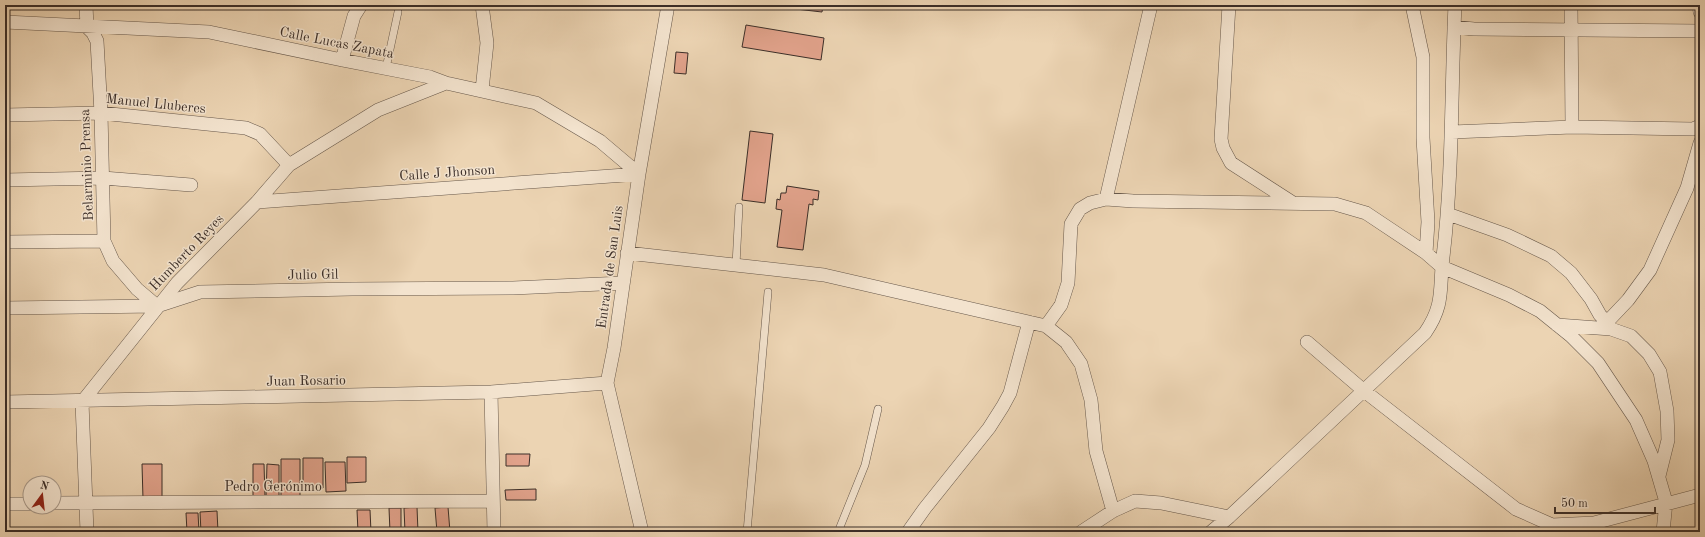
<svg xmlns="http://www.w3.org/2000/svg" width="1705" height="537" font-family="'Old Standard TT',serif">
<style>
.building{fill:#e2a38c;stroke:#3b2e28}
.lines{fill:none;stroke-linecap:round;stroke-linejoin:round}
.service-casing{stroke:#67584b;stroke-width:8}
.minor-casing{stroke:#67584b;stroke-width:14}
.service{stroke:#f3e3ce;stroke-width:7}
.minor{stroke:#f3e3ce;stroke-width:13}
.labels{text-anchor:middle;stroke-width:3;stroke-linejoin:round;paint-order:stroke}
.street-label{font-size:14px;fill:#3b2e28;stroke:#f3e3ce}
</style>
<rect width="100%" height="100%" fill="#ecd4b3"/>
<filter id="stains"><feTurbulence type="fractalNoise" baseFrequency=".005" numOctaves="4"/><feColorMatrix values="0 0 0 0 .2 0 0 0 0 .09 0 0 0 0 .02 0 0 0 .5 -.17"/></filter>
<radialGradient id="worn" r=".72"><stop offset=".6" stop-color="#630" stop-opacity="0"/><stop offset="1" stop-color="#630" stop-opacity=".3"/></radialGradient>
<!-- building -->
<path class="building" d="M761 5H823L822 12Z
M746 25 824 38 821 60 742 47Z
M676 52 688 53 686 74 674 73Z
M750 131 773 134 765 203 742 200Z
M787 186 819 191 818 200 813 199V205L809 204 803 250 777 247 782 210 776 209 777 199 780 200 781 193H786Z
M506 454H530L529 466H506Z
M347 457H366V482L347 483Z
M303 458H323V488H303Z
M281 459H300V497L281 496Z
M325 462H345L346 491 326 492Z
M142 464H162V499H143Z
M253 464H264L265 497H253Z
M267 464 279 465V497H266Z
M536 489V500H506L505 490Z
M417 507 418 532H405L404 508Z
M448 507 450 532H437L435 508Z
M389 508H401V532H390Z
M357 510H370L371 532H358Z
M217 511 218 532H201L200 512Z
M186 513H198L199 532H187Z"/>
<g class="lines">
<!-- service casing -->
<g class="service-casing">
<path id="service" d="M386 68 398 12
M736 265 739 207
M747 532 768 292
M838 532 865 465 878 409"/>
</g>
<!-- minor casing -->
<g class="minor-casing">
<path id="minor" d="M86 5 87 27 93 33 97 41 101 113 104 241 113 261 137 289 157 306
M1229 5 1221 139 1223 148 1231 163 1293 203
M1412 5 1423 57V138L1428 222 1426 253 1442 267 1509 295 1540 311 1571 336 1598 363 1636 420 1654 461 1666 502 1663 532
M1571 5 1572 127
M1699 5 1700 12
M5 22 209 32 342 60 430 77 446 83 536 103 600 141 639 174
M1454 27 1474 29 1700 31
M342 60 354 16 361 5
M482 90 487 43 482 5
M5 115 101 113 246 128 260 134 289 165
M1452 132 1572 127 1693 129 1700 126
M5 180 103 178 191 185
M1106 199 1151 5
M257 202 639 174
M1448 214 1507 235 1551 256 1571 273 1591 299 1600 315 1606 321 1610 319 1628 300 1650 270 1687 188 1700 143
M5 242 104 241
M627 253 824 275 1046 326 1066 342 1081 364 1091 400 1096 451 1113 511
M5 308 157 306 200 292 352 289 513 288 623 283
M1557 325 1611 329 1631 336 1649 354 1660 372 1667 411 1668 440 1659 476
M1046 326 1061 305 1068 283 1071 224 1080 209 1090 203 1106 199 1133 201 1335 204 1366 213 1426 253
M1307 342 1363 390 1516 509 1552 525 1594 523 1700 495
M491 392 494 532
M5 402 491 392 607 383
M54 503 493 501
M5 504H30
M87 532 82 402 177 283 257 202 289 165 378 110 446 83
M642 532 607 383 614 348 639 174 668 5
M908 532 925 508 989 428 1003 406 1010 393 1029 322
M1081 532 1113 511 1135 501 1161 503 1229 517
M1211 532 1229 517 1425 333C1445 304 1439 289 1443 257 1453 173 1451 89 1455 5"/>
</g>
<!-- service -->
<use href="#service" class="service"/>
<!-- minor -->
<use href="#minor" class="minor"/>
</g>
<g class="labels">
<!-- street labels -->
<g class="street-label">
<text transform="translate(337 42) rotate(11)" y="5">Calle Lucas Zapata</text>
<text transform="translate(156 103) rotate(6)" y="5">Manuel Lluberes</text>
<text transform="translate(86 165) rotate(-92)" y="5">Belarminio Prensa</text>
<text transform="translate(447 172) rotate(-4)" y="5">Calle J Jhonson</text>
<text transform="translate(186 252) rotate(-46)" y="5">Humberto Reyes</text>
<text transform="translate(609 267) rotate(-82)" y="5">Entrada de San Luis</text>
<text transform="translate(313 274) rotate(-1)" y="5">Julio Gil</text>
<text transform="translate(306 380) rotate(-1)" y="5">Juan Rosario</text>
<text x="273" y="491">Pedro Gerónimo</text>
</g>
</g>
<!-- margin -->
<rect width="1705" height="537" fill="none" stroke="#ecd4b3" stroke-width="20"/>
<rect x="6" y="6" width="1693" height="525" fill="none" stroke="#3b2e28" stroke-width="2"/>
<rect x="10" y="10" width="1685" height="517" fill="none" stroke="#3b2e28"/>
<!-- north arrow -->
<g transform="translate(42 495) rotate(15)"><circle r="19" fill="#f3e3ce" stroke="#a99b8c"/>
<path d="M0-3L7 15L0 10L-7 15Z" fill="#8f2418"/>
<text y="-6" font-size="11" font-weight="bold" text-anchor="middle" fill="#3b2e28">N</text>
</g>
<!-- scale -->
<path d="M1555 507v6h100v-6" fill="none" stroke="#3b2e28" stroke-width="2"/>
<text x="1561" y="507" font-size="12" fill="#3b2e28" stroke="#f3e3ce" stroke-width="3" paint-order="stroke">50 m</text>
<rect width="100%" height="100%" filter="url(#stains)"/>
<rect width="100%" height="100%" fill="url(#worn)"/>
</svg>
